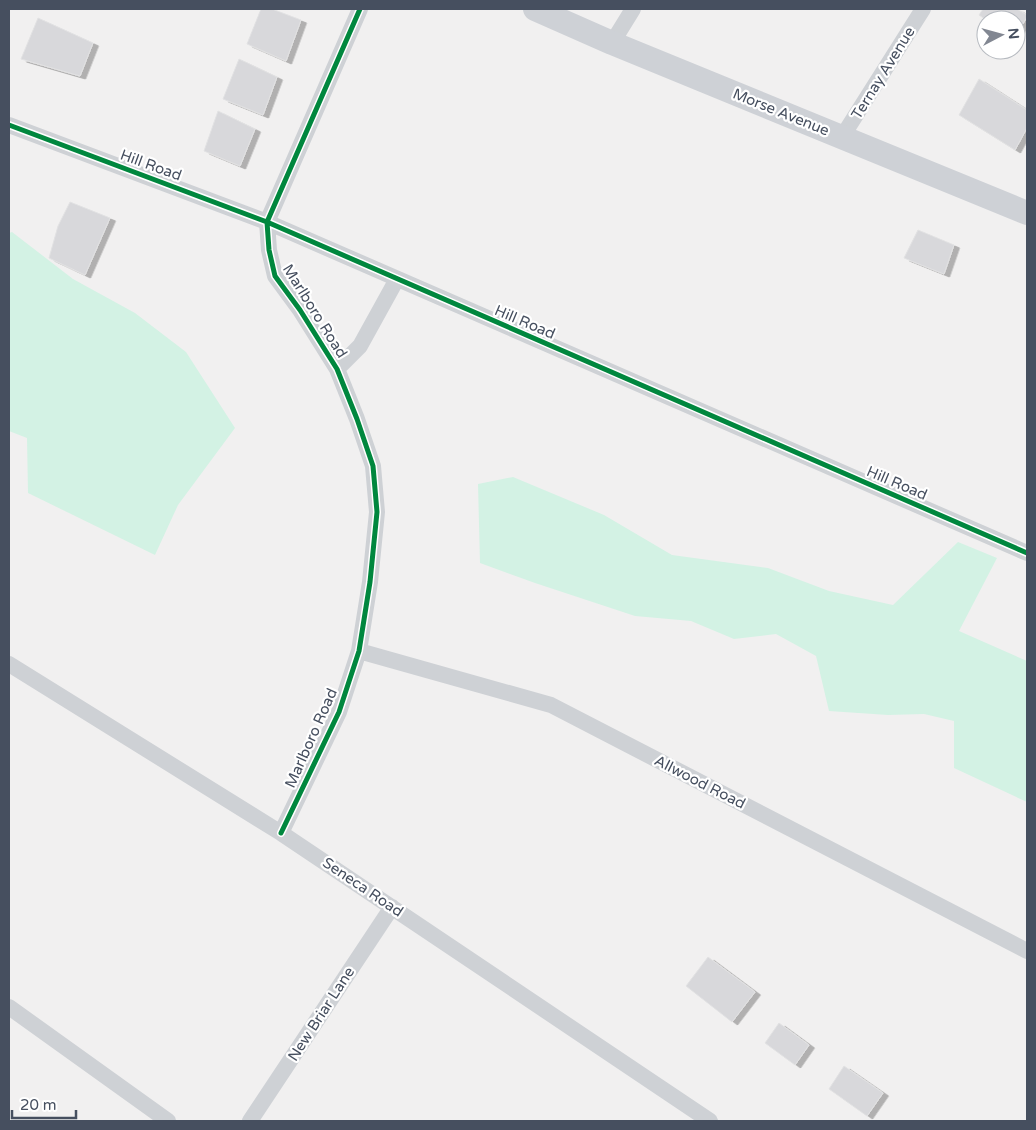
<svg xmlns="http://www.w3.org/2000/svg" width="1036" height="1130" font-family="'Varela Round',sans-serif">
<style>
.green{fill:#d3f2e4}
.building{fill:#d8d8db;stroke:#e2e2e3;filter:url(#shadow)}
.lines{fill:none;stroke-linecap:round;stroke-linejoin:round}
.street{stroke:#ced1d5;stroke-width:16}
.secondary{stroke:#ced1d6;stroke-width:24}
.cycleway-casing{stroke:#fff;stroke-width:8}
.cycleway{stroke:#00873e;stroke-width:5}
.labels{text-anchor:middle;stroke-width:4.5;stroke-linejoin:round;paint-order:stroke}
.street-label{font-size:15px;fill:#464f5f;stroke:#fff}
</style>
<defs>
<filter id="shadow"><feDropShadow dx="5.5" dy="3" stdDeviation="0" flood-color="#0004"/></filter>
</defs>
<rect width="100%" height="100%" fill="#f1f0f0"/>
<!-- green -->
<path class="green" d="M12 232 73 279 135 313 186 352 235 428 178 505 155 555 28 493 27 438 9 431V233Z
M513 477 604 515 672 555 768 568 829 591 893 605 958 542 997 558 959 631 1027 661V802L954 768V721L924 714 888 715 829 711 816 656 776 634 734 639 691 621 635 616 535 583 480 563 478 484Z"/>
<!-- building -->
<path class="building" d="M261 9H272L301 20 286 61 247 44Z
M983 9H1017L1027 15V17L1016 35V20H986L979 15Z
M38 18 93 43 80 76 21 59Z
M239 59 277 77 263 115 223 99Z
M979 79 1027 110V128L1015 150 959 115Z
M218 111 255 129 240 166 204 151Z
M70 202 110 218 85 275 49 258 58 226Z
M918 230 954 245 944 274 904 258Z
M708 957 755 992 732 1022 686 986Z
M779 1023 809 1045 795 1065 765 1043Z
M844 1066 883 1093 867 1116 829 1089Z"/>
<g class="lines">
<!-- street -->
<path class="street" d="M612 43 633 9
M9 125 267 222 1027 553
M842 137 923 9
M337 369 360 346 397 279
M359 651 551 705 1027 951
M9 664 281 833 710 1121
M281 833 339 712 359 651 370 582 377 512 373 466 357 419 337 369 300 310 275 276 269 250 267 222 360 9
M9 1007 168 1121
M250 1121 392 907"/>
<!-- secondary -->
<path class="secondary" d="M535 9 612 43 1027 213"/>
<!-- cycleway casing -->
<g class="cycleway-casing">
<path id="cycleway" d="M9 125 267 222 1027 553
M281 833 339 712 359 651 370 582 377 512 373 466 357 419 337 369 300 310 275 276 269 250 267 222 360 9"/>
</g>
<!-- cycleway -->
<use href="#cycleway" class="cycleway"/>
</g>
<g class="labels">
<!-- street labels -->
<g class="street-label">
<text transform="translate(883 73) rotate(-58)" y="5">Ternay Avenue</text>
<text transform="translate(781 112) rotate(22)" y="5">Morse Avenue</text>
<text transform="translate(151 165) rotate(20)" y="5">Hill Road</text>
<text transform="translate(315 311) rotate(58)" y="5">Marlboro Road</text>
<text transform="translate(525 322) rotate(23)" y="5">Hill Road</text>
<text transform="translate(897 483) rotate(23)" y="5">Hill Road</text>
<text transform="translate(311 738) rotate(-66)" y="5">Marlboro Road</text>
<text transform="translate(700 782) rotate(27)" y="5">Allwood Road</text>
<text transform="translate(363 887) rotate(34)" y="5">Seneca Road</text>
<text transform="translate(321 1014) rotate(-57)" y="5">New Briar Lane</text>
</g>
</g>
<!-- border -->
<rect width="1036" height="1130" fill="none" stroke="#464f5f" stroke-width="20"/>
<!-- north arrow -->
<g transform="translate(1001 35) rotate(84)"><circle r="24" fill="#ffffff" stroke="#b5b9bf"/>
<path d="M0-4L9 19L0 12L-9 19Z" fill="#828792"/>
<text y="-8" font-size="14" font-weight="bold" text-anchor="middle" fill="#464f5f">N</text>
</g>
<!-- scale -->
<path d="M12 1110v8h64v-8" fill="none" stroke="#464f5f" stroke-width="2.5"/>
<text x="20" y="1110" font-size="15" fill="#464f5f" stroke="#ffffff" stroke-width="4" paint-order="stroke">20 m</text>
</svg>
